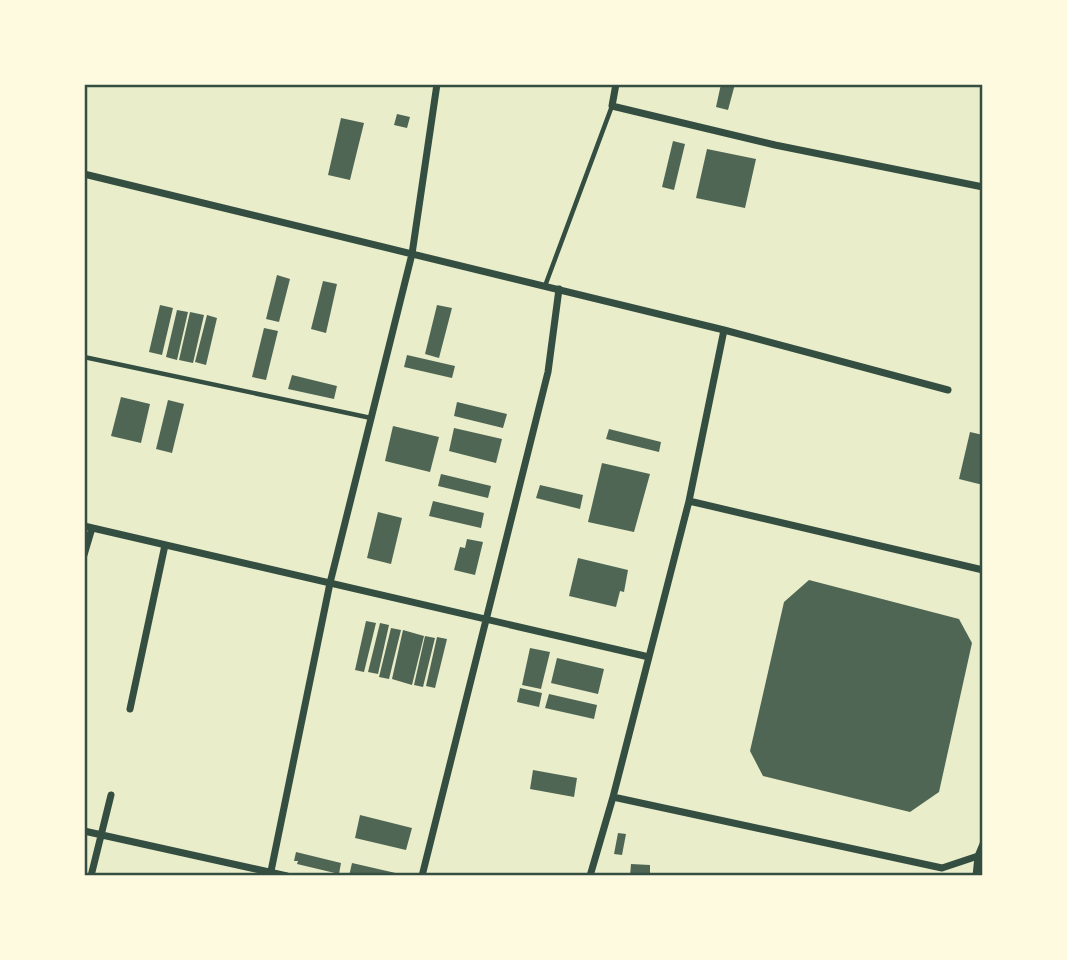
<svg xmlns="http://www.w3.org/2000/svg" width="1067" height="960" font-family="Signika,sans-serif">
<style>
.building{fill:#4f6655}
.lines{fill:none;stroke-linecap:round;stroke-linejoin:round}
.service{stroke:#344e41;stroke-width:4.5}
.minor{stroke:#344e41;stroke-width:7}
.neatline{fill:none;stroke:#344e41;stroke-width:2.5}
</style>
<rect width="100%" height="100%" fill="#e9edc9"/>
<!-- building -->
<path class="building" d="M721 84H735L728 110 716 107Z
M397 114 410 117 407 128 394 125Z
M341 118 364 123 350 180 328 175Z
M673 141 685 144 674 190 662 187Z
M707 149 756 159 745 208 696 198Z
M277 275 290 279 279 322 266 319Z
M323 281 337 284 326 333 311 329Z
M160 305 173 308 162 355 149 352Z
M437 305 452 308 439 358 425 354Z
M177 310 188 312 177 360 166 357Z
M190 312 204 315 193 363 179 360Z
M207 315 217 318 206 365 195 362Z
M264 328 278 331 266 380 252 377Z
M407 355 455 366 452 378 404 367Z
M292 375 337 386 334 399 288 389Z
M121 397 150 404 141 443 111 436Z
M168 400 184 404 172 453 156 449Z
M457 402 507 414 503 428 454 416Z
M393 426 439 437 430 472 385 461Z
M454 428 502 439 496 463 449 451Z
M609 429 661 442 659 452 606 439Z
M970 432 983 435V485L959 479Z
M602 463 650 474 634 532 588 522Z
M441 474 491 486 488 498 438 486Z
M540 485 583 495 580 509 536 498Z
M433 501 484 513 481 528 429 516Z
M378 512 402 518 391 564 367 558Z
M467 539 483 542 475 575 454 570 460 547 465 548Z
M578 558 628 570 624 592 620 591 616 607 569 596Z
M809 580 959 619 972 643 939 792 910 812 763 776 750 751 784 602Z
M366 621 376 623 364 672 355 670Z
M380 623 389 625 378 674 368 672Z
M391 628 401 630 389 679 379 677Z
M403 630 424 636 412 685 392 679Z
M425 636 435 638 423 687 414 685Z
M437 637 447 639 435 688 426 686Z
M530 648 550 652 541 689 522 685Z
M557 658 604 669 598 694 551 683Z
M520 688 542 693 539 707 517 702Z
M549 694 597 705 594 719 545 708Z
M533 770 577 778 574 797 530 789Z
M360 815 412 828 406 850 355 838Z
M618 833 626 834 622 855 614 854Z
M296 852 341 863 339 874 297 864 298 861H294Z
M352 863 400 874 399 876H349Z
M631 864 650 865V876H630Z"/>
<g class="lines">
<!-- service -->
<path class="service" d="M545 286 612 106
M84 357 371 418"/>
<!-- minor -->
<path class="minor" d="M616 84 612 106 775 145 983 187
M84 174 724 330 689 501
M724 330 948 390
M84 526 649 657
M84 555 92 528
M983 570 689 501 613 797 942 868 978 856 983 844
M130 709 165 545
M84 831 287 876
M91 876 111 795
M270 876 330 583 412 254 437 84
M422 876 548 372 559 289
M590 876 613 797
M976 876 978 856"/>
</g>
<!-- border -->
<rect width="1067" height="960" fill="none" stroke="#fefae0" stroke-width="172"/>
<rect x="86" y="86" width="895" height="788" class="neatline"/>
</svg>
